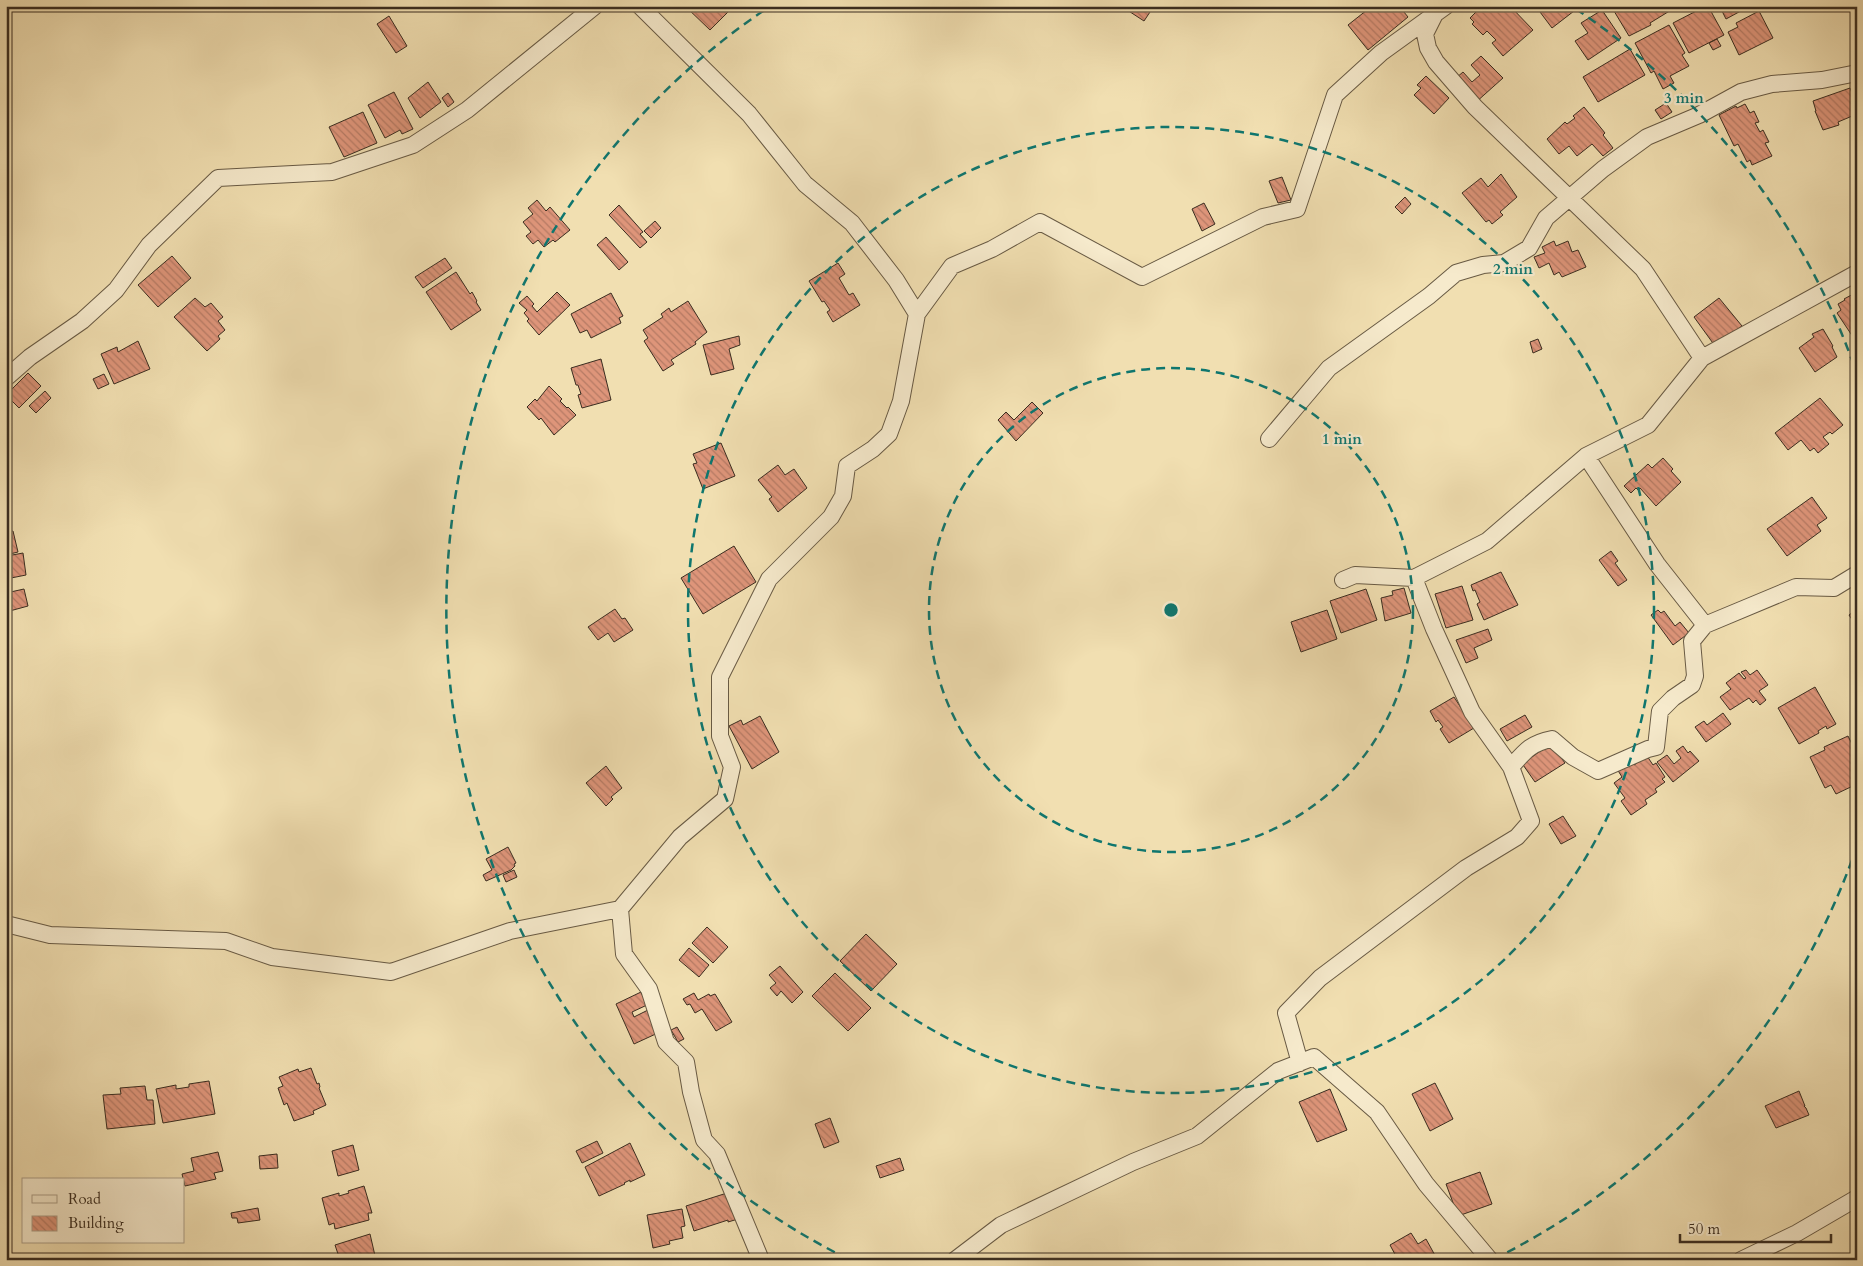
<svg xmlns="http://www.w3.org/2000/svg" width="1863" height="1266" font-family="Cardo,serif">
<style>
.building{fill:url(#building-back-hatch);stroke:#3a2d20}
.lines{fill:none;stroke-linecap:round;stroke-linejoin:round}
.minor-casing{stroke:#685a44;stroke-width:18}
.minor{stroke:#f6eacc;stroke-width:16}
.ring{fill:none;stroke:#0f766e;stroke-width:2.5;stroke-dasharray:9 6}
.centre{fill:#0f766e;stroke:#f6eacc;stroke-width:2.5}
.ring-label{font-size:15px;text-anchor:middle;font-weight:bold;fill:#0f766e;stroke:#f6eacc;stroke-width:4.5;stroke-linejoin:round;paint-order:stroke}
</style>
<defs>
<pattern id="building-back-hatch" width="6" height="6" patternUnits="userSpaceOnUse" patternTransform="scale(1.25)"><rect width="6" height="6" fill="#de957a"/><path d="M-1 5l2 2M0 0l6 6M5-1l2 2" fill="none" stroke="#b57a64"/></pattern>
</defs>
<rect width="100%" height="100%" fill="#f1dfb1"/>
<filter id="stains"><feTurbulence type="fractalNoise" baseFrequency=".004" numOctaves="4"/><feColorMatrix values="0 0 0 0 .2 0 0 0 0 .09 0 0 0 0 .02 0 0 0 .5 -.17"/></filter>
<radialGradient id="worn" r=".72"><stop offset=".6" stop-color="#630" stop-opacity="0"/><stop offset="1" stop-color="#630" stop-opacity=".3"/></radialGradient>
<!-- building -->
<path class="building" d="M685 6H726L730 10 710 30Z
M1121 6H1154L1144 21Z
M1372 6H1399L1408 17 1368 50 1348 25Z
M1482 6H1510L1533 30 1503 56 1492 43 1496 40 1487 31 1483 35 1472 24 1474 22 1470 18Z
M1539 6H1571L1574 11 1552 28 1540 12 1542 11Z
M1611 6H1675L1676 7 1650 23 1651 25 1629 36Z
M1706 6H1708L1724 35 1689 53 1673 23Z
M1717 6H1750L1726 19 1720 7 1718 8Z
M1602 10 1621 38 1588 60 1575 41 1588 33 1581 23Z
M1759 11 1773 38 1739 55 1728 32 1738 27 1736 23Z
M389 16 407 46 396 53 377 24Z
M1669 25 1685 53 1682 55 1689 66 1670 76 1674 83 1663 89 1654 71 1651 73 1635 43Z
M1717 39 1721 46 1713 50 1709 43Z
M1630 49 1645 75 1598 102 1583 77Z
M1481 56 1503 78 1475 103 1456 78 1463 72 1472 82 1480 75 1471 65Z
M1426 76 1449 98 1434 114 1414 95 1421 88 1417 85Z
M428 82 441 102 420 118 408 98Z
M1850 88 1857 106V114L1838 122 1839 125 1823 130 1815 111H1816L1813 101Z
M394 92 413 129 402 134 400 130 385 138 368 105Z
M448 93 454 102 448 107 442 98Z
M1666 103 1672 112 1661 119 1655 110Z
M1745 104 1750 113 1754 111 1759 122 1755 123 1760 132 1763 130 1769 142 1765 143 1772 156 1752 165 1750 160 1747 162 1738 144 1734 146 1719 115 1736 106 1737 108Z
M1584 107 1605 133 1603 135 1613 148 1603 156 1592 144 1577 156 1569 146 1559 154 1547 139 1565 122 1567 124 1575 118 1573 116Z
M363 112 377 143 344 157 329 127Z
M1501 174 1517 197 1500 212 1503 215 1492 224 1489 220 1486 222 1462 193 1481 178 1488 187Z
M1282 177 1291 200 1278 203 1269 181Z
M1405 197 1411 204 1402 214 1395 207Z
M537 200 546 211 550 207 570 230 555 242 553 240 544 247 538 240 533 244 526 236 531 232 523 222 533 214 528 208Z
M1204 203 1215 224 1202 231 1192 209Z
M619 205 643 232 640 234 647 242 640 248 609 215Z
M655 221 661 228 651 238 644 231Z
M606 237 628 262 619 270 597 245Z
M1554 241 1556 246 1568 241 1572 252 1578 250 1586 267 1562 277 1559 272 1554 275 1549 263 1539 268 1534 257 1545 253 1542 247Z
M172 256 191 278 158 307 138 285Z
M445 258 452 268 423 288 415 277Z
M838 263 845 274 839 278 849 295 853 293 860 305 833 322 827 312 830 310 824 301 822 302 809 281Z
M456 272 470 294 472 292 477 301 476 302 481 310 451 330 426 292Z
M557 292 570 305 539 335 527 321 529 319 524 313 527 310 519 303 527 296 534 304 532 306 537 312Z
M1857 292V343L1837 313 1841 310 1838 304 1845 300 1844 299Z
M611 293 623 316 619 318 621 323 591 338 587 330 580 333 571 314Z
M195 298 205 307 211 303 223 317 218 321 225 330 218 336 220 339 207 351 174 317Z
M1719 298 1742 326 1715 346 1694 317Z
M688 301 707 332 695 342 696 344 671 360 674 364 663 371 644 341 648 338 643 330 663 317 661 314 669 308 671 312Z
M1823 329 1833 346 1832 347 1837 357 1815 372 1799 348 1814 337 1812 334Z
M739 336 740 345 729 349 734 369 711 375 703 345Z
M1538 339 1542 349 1533 353 1530 342Z
M138 341 150 369 114 384 101 354 117 347 118 352Z
M601 359 611 400 582 408 578 395 581 394 578 385H576L571 368Z
M28 373 41 386 19 408 6 395Z
M104 374 109 384 98 389 93 379Z
M549 386 562 399 560 401 567 408 568 407 576 415 554 435 541 418 539 420 527 407 535 399 537 401Z
M45 391 51 398 36 413 29 406Z
M1820 398 1843 425 1832 434 1830 432 1823 437 1829 444 1818 453 1814 448 1810 451 1801 440 1788 450 1775 433Z
M1032 402 1043 413 1016 441 998 420 1006 412 1014 420Z
M721 443 735 476 703 489 693 464 697 463 693 454Z
M1663 458 1673 469 1671 471 1681 482 1656 506 1640 488 1638 490 1636 488 1631 493 1624 486 1648 464 1652 468Z
M778 465 785 475 794 469 807 488 778 512 769 499 772 497 758 480Z
M1812 497 1827 518 1817 525 1821 531 1787 556 1767 529Z
M13 531 18 552 6 555V532Z
M734 546 756 582 703 614 681 578Z
M1611 551 1618 561 1615 563 1627 580 1618 586 1599 560Z
M23 553 26 575 11 578 7 556Z
M1501 572 1518 605 1484 620 1477 604 1480 602 1475 590 1473 591 1471 585Z
M1462 586 1473 620 1446 628 1435 594Z
M1404 588 1411 613 1385 621 1381 598 1393 595 1392 591Z
M24 589 28 606 6 612V593Z
M1366 589 1377 620 1341 633 1330 601Z
M615 609 622 619 625 618 633 630 614 642 608 633 598 640 588 627Z
M1857 609V627L1849 615Z
M1327 610 1337 639 1301 652 1291 622Z
M1658 610 1661 613 1664 611 1675 626 1680 622 1689 633 1673 645 1651 615Z
M1488 629 1492 640 1474 648 1478 658 1466 663 1456 640Z
M1746 670 1750 675 1757 670 1768 685 1759 691 1766 700 1760 705 1756 700 1753 703 1749 698 1730 710 1720 697 1731 689 1726 683 1739 673 1744 679 1746 678 1741 672Z
M1815 687 1836 724 1827 729 1826 726 1818 731 1819 733 1799 744 1778 708Z
M1454 697 1474 728 1449 743 1440 729 1443 727 1438 720 1436 722 1430 711Z
M1723 713 1731 724 1706 742 1695 727 1704 721 1707 725Z
M1525 715 1532 727 1507 741 1500 729Z
M760 716 779 752 752 769 729 726 741 720 743 725Z
M1848 736 1857 754V784L1836 794 1831 785 1825 788 1810 757 1825 750 1824 747Z
M1551 743 1565 763 1535 782 1521 762 1531 756 1532 757Z
M1683 746 1688 753 1690 751 1699 761 1673 782 1657 762 1667 755 1674 764 1681 758 1676 751Z
M1647 756 1653 765 1656 763 1665 777 1662 779 1665 782 1655 789 1657 792 1645 800 1647 804 1631 815 1621 801 1625 798 1614 783 1622 777 1617 769 1631 760 1634 765Z
M606 766 622 788 611 797 613 799 606 806 586 783Z
M1563 816 1576 836 1561 844 1549 824Z
M508 847 516 863 514 864 515 866 511 870 486 881 483 875 492 870 486 859Z
M514 870 517 877 506 882 503 875Z
M707 927 728 947 713 963 692 943Z
M866 934 897 964 871 991 840 961Z
M689 948 709 965 699 977 679 960Z
M780 966 803 992 792 1003 781 991 777 996 770 988 776 983 769 975Z
M835 973 871 1008 848 1031 812 996Z
M641 992 647 1005 632 1012 634 1017 650 1009 660 1032 634 1044 616 1004Z
M694 993 698 1000 709 994 710 996 715 994 732 1022 716 1031 702 1009 695 1013 690 1004 687 1005 683 999Z
M677 1027 684 1039 678 1042 671 1030Z
M311 1068 317 1084 319 1083 320 1087 319 1088 326 1105 313 1111 314 1114 294 1121 287 1103 284 1105 278 1088 283 1086 279 1077 298 1069 299 1072Z
M209 1081 215 1114 163 1123 156 1089 176 1085V1089L189 1087V1084Z
M1435 1083 1453 1119 1430 1131 1412 1094Z
M145 1086 147 1100H153L155 1124 107 1129 103 1095 121 1094 120 1088Z
M1330 1089 1347 1130 1317 1142 1299 1102Z
M1799 1091 1805 1106H1804L1806 1108 1809 1115 1776 1128 1765 1106Z
M830 1118 839 1142 824 1148 815 1124Z
M597 1141 603 1153 582 1163 576 1151Z
M630 1143 645 1175 630 1182V1180L624 1183 625 1184 599 1196 585 1167Z
M353 1145 359 1170 338 1176 332 1151Z
M218 1152 223 1171 214 1173 216 1179 185 1186 182 1174 194 1171 191 1158Z
M277 1154 278 1168 260 1169 259 1156Z
M900 1158 904 1170 880 1178 876 1166Z
M1480 1172 1492 1204 1458 1216 1446 1184Z
M364 1186 372 1213H368L369 1220 335 1229 334 1223 329 1225 322 1198 339 1193V1196L349 1193 348 1191Z
M727 1193 738 1219 728 1222V1220L694 1231 686 1206Z
M258 1208 260 1220 238 1223 237 1218H232L231 1213Z
M682 1209 685 1226 681 1227 683 1238 669 1241 670 1244 653 1248 647 1215Z
M1411 1233 1418 1244 1426 1239 1437 1259 1398 1260 1390 1245Z
M370 1234 376 1260H340L335 1245Z"/>
<g class="lines">
<!-- minor casing -->
<g class="minor-casing">
<path id="minor" d="M640 6 749 114 805 184 852 223 896 280 917 314
M1434 16 1425 34 1428 48 1436 62 1475 107 1643 269 1702 358
M6 378 30 357 82 321 116 290 149 245 218 178 332 172 413 145 467 110 595 6
M1269 439 1329 368 1429 296 1456 273 1483 265 1504 263 1529 248 1546 218 1603 169 1647 137 1699 115 1741 92 1772 84 1822 80 1857 73
M1343 580 1355 575 1414 578 1487 541 1586 456 1648 425 1702 358 1857 273
M1705 625 1796 587 1834 588 1857 574
M1511 767C1525 751 1531 743 1552 739L1573 757 1598 771 1648 749 1656 747 1660 711 1673 698 1692 685 1695 676 1692 641 1705 625 1657 564 1586 456
M6 924 50 935 226 941 272 957 391 972 510 931 620 909
M1300 1063 1286 1013 1320 978 1466 868 1517 837 1531 821 1511 767 1472 712 1434 629 1414 578
M761 1260 717 1154 704 1140 691 1092 686 1062 666 1042 649 989 624 954 620 909 680 837 725 799 732 767 720 736V677L769 579 831 517 843 496 847 466 873 449 889 434 901 401 917 314 952 266 992 249 1040 222 1142 277 1263 217 1297 209 1335 95 1381 53 1446 6
M955 1260 1001 1225 1133 1162 1197 1136 1278 1071 1314 1057 1377 1112 1426 1184 1490 1260
M1741 1260 1797 1233 1857 1198"/>
</g>
<!-- minor -->
<use href="#minor" class="minor"/>
</g>
<!-- distance rings -->
<g class="ring">
<circle cx="1171" cy="610" r="242"/>
<circle cx="1171" cy="610" r="483"/>
<path d="M1857 846A725 725 0 0 1 1494 1259M848 1259A725 725 0 0 1 766 9M1576 9A725 725 0 0 1 1857 374"/>
</g>
<circle cx="1171" cy="610" r="8" class="centre"/>
<g class="ring-label">
<text x="1684" y="103">3 min</text>
<text x="1513" y="274">2 min</text>
<text x="1342" y="444">1 min</text>
</g>
<!-- margin -->
<rect width="1863" height="1266" fill="none" stroke="#f1dfb1" stroke-width="25"/>
<rect x="8" y="8" width="1848" height="1251" fill="none" stroke="#3a2d20" stroke-width="2.5"/>
<rect x="12" y="12" width="1838" height="1241" fill="none" stroke="#3a2d20"/>
<!-- legend -->
<rect x="22" y="1178" width="162" height="65" fill="#f6eacc" stroke="#ab9e87"/>
<rect x="32" y="1195" width="25" height="8" fill="#f6eacc" stroke="#ab9e87"/>
<text x="68" y="1204" font-size="15" fill="#3a2d20">Road</text>
<rect x="32" y="1216" width="25" height="15" fill="url(#building-back-hatch)" stroke="#ab9e87"/>
<text x="68" y="1228" font-size="15" fill="#3a2d20">Building</text>
<!-- scale -->
<path d="M1680 1234v8h151v-8" fill="none" stroke="#3a2d20" stroke-width="2.5"/>
<text x="1688" y="1234" font-size="15" fill="#3a2d20" stroke="#f6eacc" stroke-width="4" paint-order="stroke">50 m</text>
<rect width="100%" height="100%" filter="url(#stains)"/>
<rect width="100%" height="100%" fill="url(#worn)"/>
</svg>
